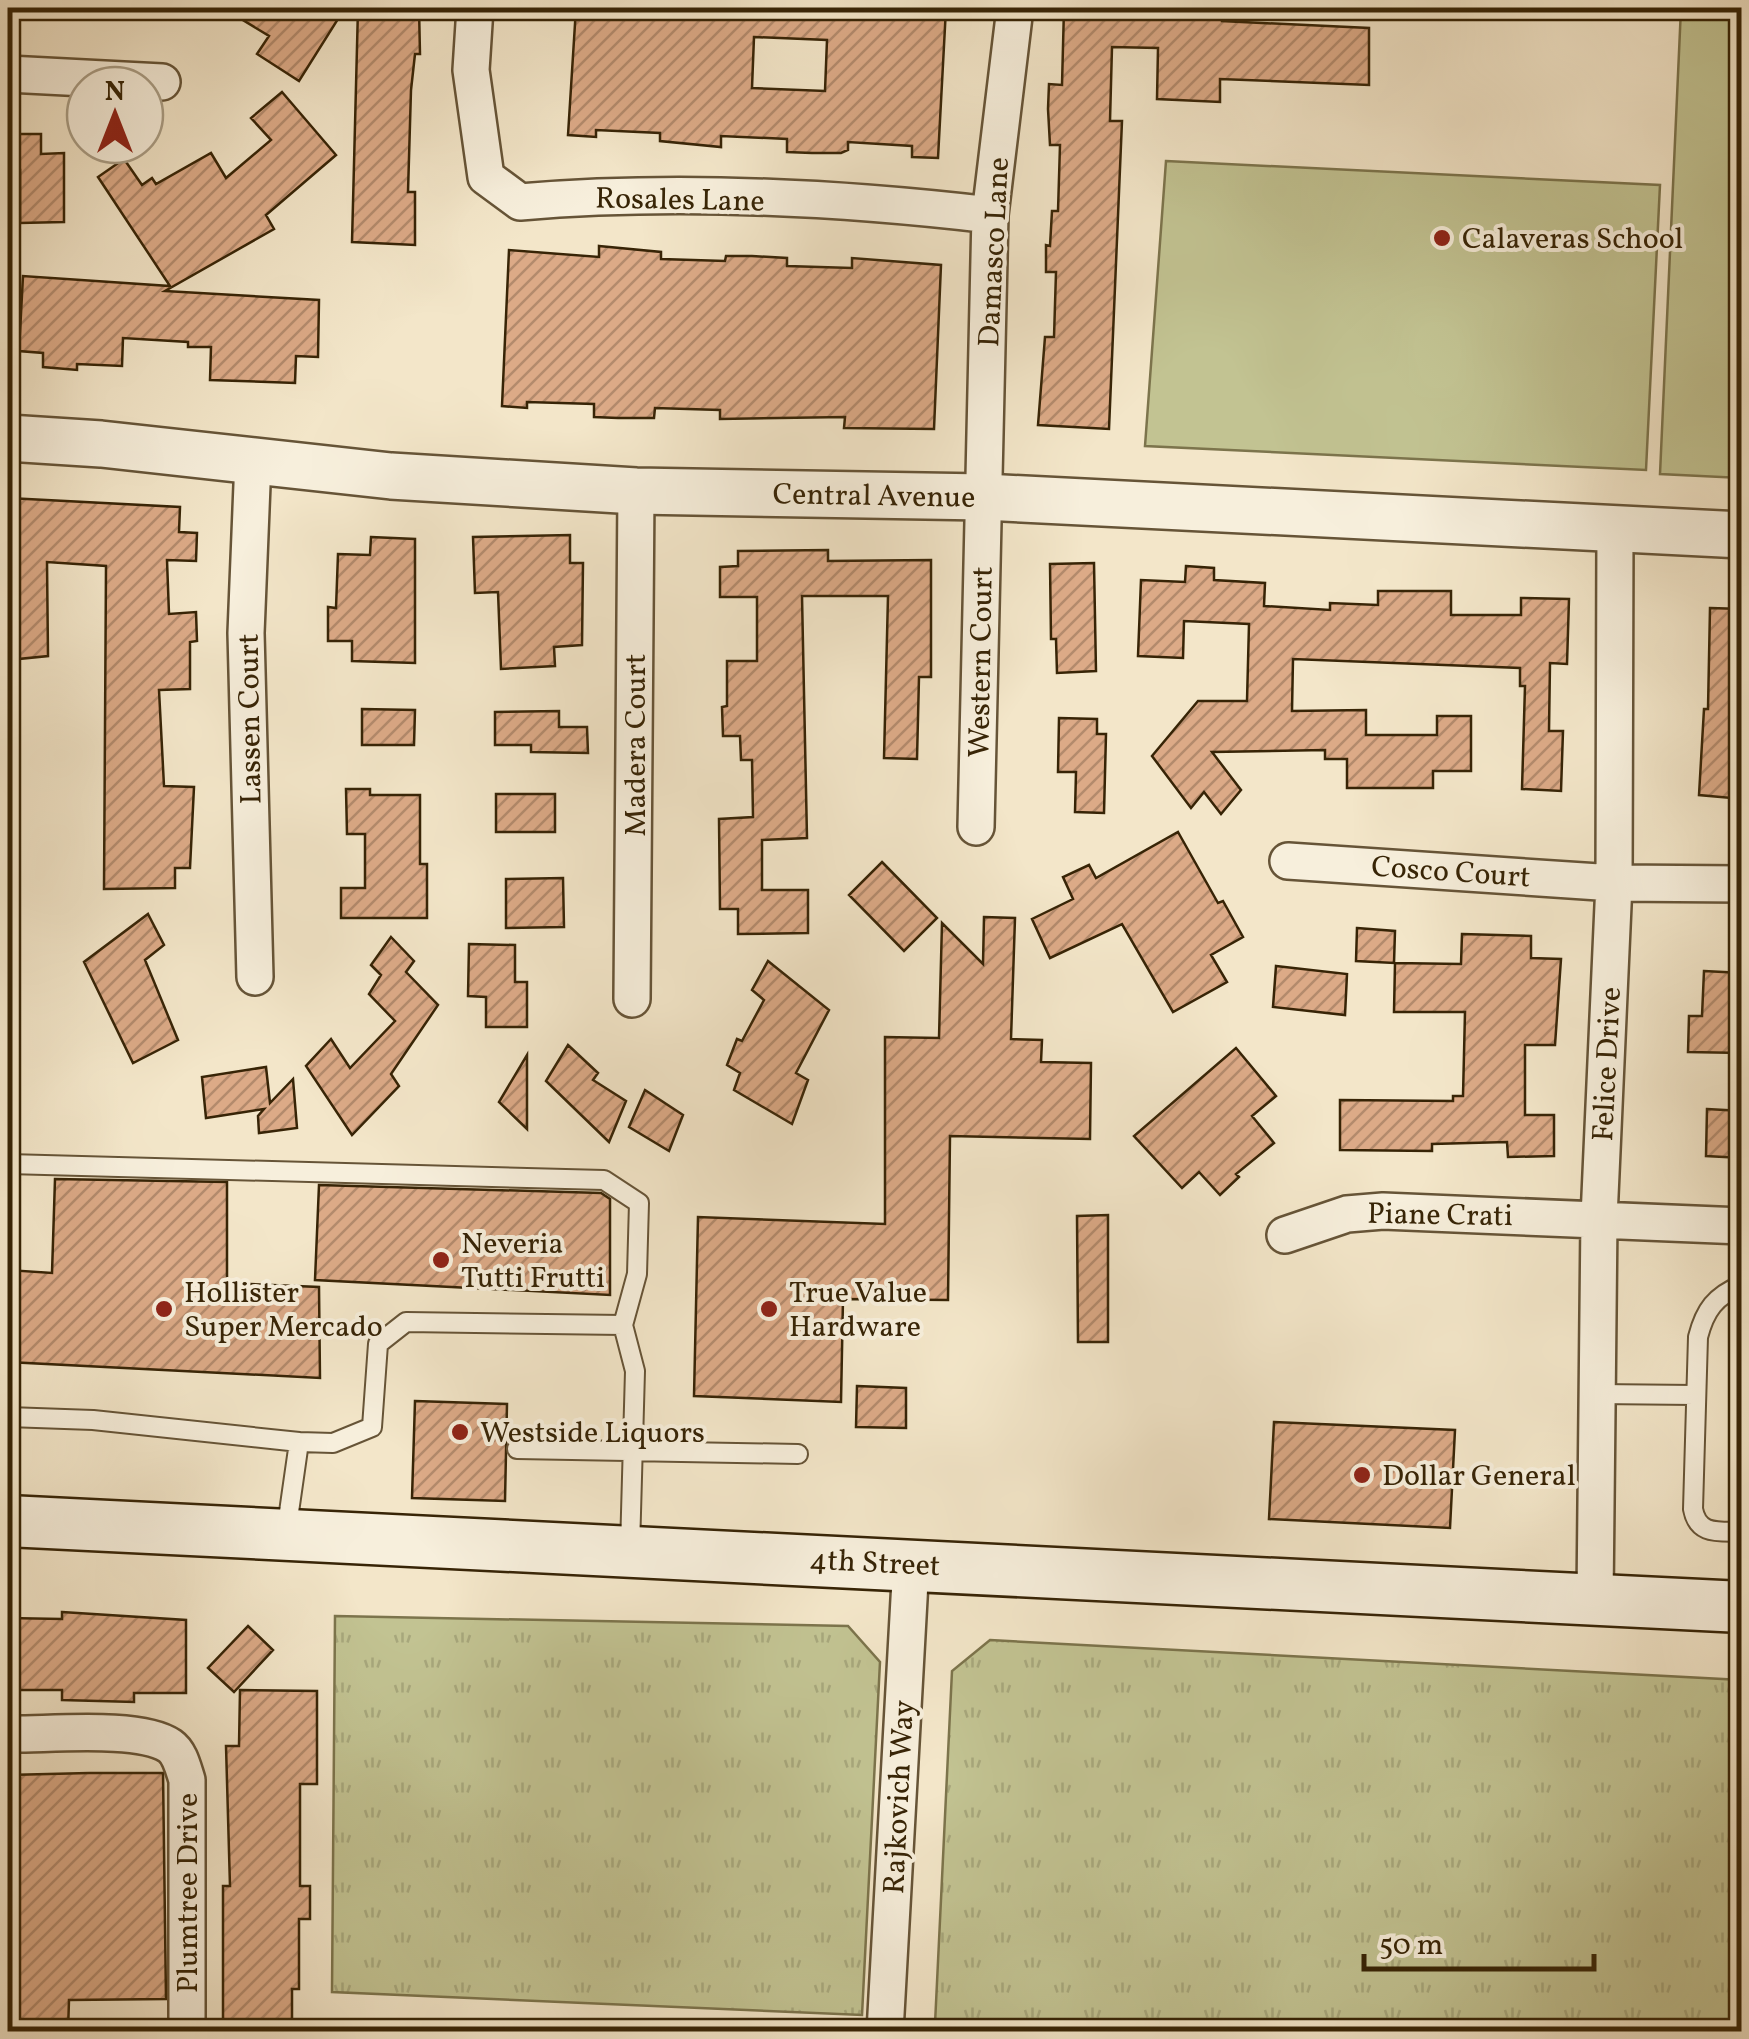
<svg xmlns="http://www.w3.org/2000/svg" width="1749" height="2039" font-family="Vollkorn,serif">
<style>
.grass{fill:url(#grass-tufts);stroke:#7c744c;stroke-width:2.5}
.pitch{fill:#c2c392;stroke:#7c744c;stroke-width:2.5}
.building{fill:url(#building-hatch);stroke:#372406;stroke-width:2.5;fill-rule:evenodd}
.lines{fill:none;stroke-linecap:round;stroke-linejoin:round}
.service-casing{stroke:#665437;stroke-width:22}
.minor-casing{stroke:#665437;stroke-width:40}
.tertiary-casing{stroke:#665437;stroke-width:50}
.secondary-casing{stroke:#372406;stroke-width:55}
.service{stroke:#f7efdc;stroke-width:18}
.minor{stroke:#f7efdc;stroke-width:35}
.tertiary{stroke:#f7efdc;stroke-width:45}
.secondary{stroke:#f7efdc;stroke-width:50}
.poi-dot{fill:#8f2418;stroke:#f7efdc;stroke-width:4}
.labels{text-anchor:middle;stroke-width:8;stroke-linejoin:round;paint-order:stroke}
.street-label{font-size:30px;fill:#372406;stroke:#f7efdc}
.poi-label{font-size:30px;fill:#372406;stroke:#f7efdc;text-anchor:start}
</style>
<defs>
<pattern id="grass-tufts" width="24" height="20" patternUnits="userSpaceOnUse" patternTransform="scale(2.5)"><rect width="24" height="20" fill="#c2c392"/><path d="M3 7l-1-3M5 7V3M7 7l1-3M15 17l-1-3M17 17v-4M19 17l1-3" fill="none" stroke="#a7a77c"/></pattern>
<pattern id="building-hatch" width="6" height="6" patternUnits="userSpaceOnUse" patternTransform="scale(2.5)"><rect width="6" height="6" fill="#dcaa87"/><path d="M-1 1l2-2M0 6l6-6M5 7l2-2" fill="none" stroke="#b38a6c"/></pattern>
</defs>
<rect width="100%" height="100%" fill="#f3e6c9"/>
<filter id="stains"><feTurbulence type="fractalNoise" baseFrequency=".002" numOctaves="4"/><feColorMatrix values="0 0 0 0 .2 0 0 0 0 .09 0 0 0 0 .02 0 0 0 .5 -.17"/></filter>
<radialGradient id="worn" r=".72"><stop offset=".6" stop-color="#630" stop-opacity="0"/><stop offset="1" stop-color="#630" stop-opacity=".3"/></radialGradient>
<!-- grass -->
<path class="grass" d="M335 1616 848 1626 880 1662 862 2015 332 1992Z
M990 1640 1741 1680V2031L1094 2032 935 2024 952 1671Z"/>
<!-- pitch -->
<path class="pitch" d="M1681 8H1741V478L1660 474Z
M1166 161 1660 185 1646 470 1145 446Z"/>
<!-- building -->
<path class="building" d="M223 8H320L338 19 299 81 257 54 269 36Z
M358 8H419L420 54H415L411 90 408 192H415V245L352 242Z
M576 8H946L938 158 912 157V146L848 142V150L841 153H812L787 152V139L721 136V147L660 141V133L596 130V137L568 135ZM754 37 827 40 825 91 752 88Z
M1064 8H1222V21L1369 28V85L1220 79V102L1157 99 1158 48 1112 47 1110 121H1122L1109 429 1038 425 1045 337H1054L1056 272H1046V245L1050 246 1052 211H1058L1060 145H1050L1048 109 1049 84 1062 85Z
M282 92 336 155 266 215 274 229 165 291 319 300 318 357 296 356 295 383 210 380 211 347H188V342L123 338 122 366 77 364V370L43 367V353L19 351 23 276 170 286 98 177 124 159 142 185 152 178 156 184 211 153 226 178 271 140 251 118Z
M12 134H41V154L64 153V222L20 223V170H12Z
M599 246 661 252V259L725 261 726 256H752L787 258V266L852 268V258L941 265 934 429 844 428 845 417 720 419V410L655 408 654 418H618L594 417V404L527 402V408L502 406 509 250 599 257Z
M8 498 180 507 179 532 197 533 196 561 167 560 169 614 196 612 197 641 190 642V689L159 690 164 786 194 787 190 868H175V888L104 889 106 566 47 562 48 656 8 660Z
M570 535V563H583L582 645 554 647 555 666 501 669 498 592 475 593 473 537Z
M371 537 415 539V663L352 661V641H328V607L336 608 338 554 370 555Z
M828 550V561L931 560V677H919L917 759 884 758 888 596H802L807 838 762 840V890H808V933L738 934V909H720L719 819 753 817 752 760H741L740 736H723L722 707 727 706V661H757V597H720V567L738 566V551Z
M1094 563 1096 671 1057 673 1056 639H1051L1050 564Z
M1186 566 1214 568V580L1265 583 1264 606 1330 610V603L1378 605V591H1451V615H1521V598L1569 599 1567 664 1550 663 1549 731H1563L1561 791 1522 789 1525 686H1520V668L1293 659 1292 711 1366 710V735H1437V716H1471V771H1433V788H1347V759H1325V750L1212 752 1241 790 1221 814 1204 792 1191 808 1152 756 1198 701H1247L1249 624 1184 621 1183 658 1138 656 1141 580 1185 582Z
M1710 608 1742 609V799L1699 795 1704 709H1708Z
M362 709 415 710 414 745H362Z
M559 711V727H587L588 753 531 752V745H495V712Z
M1059 718 1097 719V734H1106L1104 813 1075 812 1076 772H1058Z
M346 789H370V795H420V864H427V918H341V888H365V834H347Z
M496 794H555V832H496Z
M1178 832 1218 903 1223 901 1243 937 1211 955 1227 982 1173 1012 1122 924 1050 958 1032 919 1073 899 1063 877 1089 865 1096 878Z
M882 862 937 918 904 951 849 895Z
M563 878 564 927 506 928V879Z
M148 914 164 945 145 960 178 1040 133 1063 84 962Z
M984 917 1015 918 1011 1039 1042 1040 1041 1062 1091 1063 1090 1139 950 1136 948 1300 843 1299 841 1402 694 1396 698 1217 885 1224V1037L939 1038 942 923 983 964Z
M1357 928 1395 931 1394 963 1356 961Z
M1462 934 1531 936V958L1561 959 1555 1045H1525V1115H1554V1156L1508 1157 1507 1142 1432 1144V1151L1340 1150V1100L1453 1101V1096H1463L1465 1012H1394L1395 963 1461 964Z
M391 937 414 961 406 972 438 1005 391 1074 399 1086 352 1135 306 1066 331 1039 350 1068 395 1021 369 994 381 975 371 965Z
M469 944 515 945V982H527V1027H486V997L468 996Z
M768 961 829 1010 796 1073 808 1080 792 1124 734 1090 740 1073 727 1065 737 1039 742 1041 764 1000 752 990Z
M1276 966 1347 974 1345 1015 1273 1007Z
M1704 971 1742 973V1053L1688 1052 1689 1016H1702Z
M568 1045 598 1073 593 1080 626 1101 609 1142 546 1081Z
M1236 1048 1276 1096 1252 1116 1274 1143 1236 1174 1239 1177 1220 1195 1199 1172 1182 1188 1134 1136Z
M527 1055V1129L499 1102Z
M266 1067 270 1103 293 1079 297 1128 259 1133 258 1116 264 1109 206 1118 202 1077Z
M645 1090 683 1115 669 1151 629 1127Z
M1707 1109 1742 1111V1158L1706 1156Z
M55 1179 227 1182V1283L319 1287 320 1378 8 1362V1270L52 1273Z
M319 1185 601 1193 610 1199V1295L315 1280Z
M1108 1215V1342H1078L1077 1216Z
M857 1386 906 1388V1428L856 1427Z
M415 1401 507 1404 505 1501 412 1498Z
M1274 1422 1455 1430 1450 1528 1269 1519Z
M62 1612 186 1620V1693H134V1702L62 1700V1690H8V1618L62 1619Z
M248 1626 273 1650 234 1692 208 1668Z
M240 1690 317 1691V1784H300V1886H310V1919H299V1989H292V2032H223V1886H230L226 1746H239Z
M89 1773H163L166 1999 69 2000 68 2032H8V1775Z"/>
<g class="lines">
<!-- service casing -->
<g class="service-casing">
<path id="service" d="M8 1164 604 1180 639 1203 637 1274 623 1325 406 1322 378 1344 372 1427 333 1443 299 1442 286 1533
M1742 1285C1715 1296 1705 1310 1698 1337L1693 1509C1698 1536 1719 1531 1742 1532
M623 1325 635 1371 630 1548
M1597 1394 1695 1395
M8 1417 93 1420 299 1442
M517 1449 798 1454"/>
</g>
<!-- minor casing -->
<g class="minor-casing">
<path id="minor" d="M475 8 471 70 486 177 520 202C674 189 836 197 990 215
M8 74 162 82
M253 460 246 633 255 977
M976 827 990 215 1015 8
M1288 861 1614 883 1742 884
M632 999 636 491
M1285 1235 1347 1214 1383 1211 1742 1226
M1595 1599 1599 1218 1614 883 1615 529
M8 1734C45 1735 140 1725 170 1746 180 1753 183 1768 187 1780V2032
M885 2032 911 1563"/>
</g>
<!-- tertiary casing -->
<g class="tertiary-casing">
<path id="tertiary" d="M8 438 101 444 391 476 636 491 984 497 1742 535"/>
</g>
<!-- secondary casing -->
<g class="secondary-casing">
<path id="secondary" d="M8 1521 1742 1607"/>
</g>
<!-- service -->
<use href="#service" class="service"/>
<!-- minor -->
<use href="#minor" class="minor"/>
<!-- tertiary -->
<use href="#tertiary" class="tertiary"/>
<!-- secondary -->
<use href="#secondary" class="secondary"/>
</g>
<!-- markers -->
<g class="poi-dot">
<circle cx="1442" cy="238" r="10"/>
<circle cx="441" cy="1260" r="10"/>
<circle cx="164" cy="1309" r="10"/>
<circle cx="769" cy="1309" r="10"/>
<circle cx="460" cy="1432" r="10"/>
<circle cx="1362" cy="1475" r="10"/>
</g>
<g class="labels">
<!-- street labels -->
<g class="street-label">
<text transform="translate(680 199) rotate(1)" y="10">Rosales Lane</text>
<text transform="translate(993 252) rotate(-87)" y="10">Damasco Lane</text>
<text transform="translate(874 495) rotate(1)" y="10">Central Avenue</text>
<text transform="translate(980 662) rotate(-89)" y="10">Western Court</text>
<text transform="translate(249 719) rotate(-91)" y="10">Lassen Court</text>
<text transform="translate(635 745) rotate(-90)" y="10">Madera Court</text>
<text transform="translate(1451 871) rotate(4)" y="10">Cosco Court</text>
<text transform="translate(1606 1064) rotate(-87)" y="10">Felice Drive</text>
<text transform="translate(1440 1214) rotate(1)" y="10">Piane Crati</text>
<text transform="translate(875 1562) rotate(3)" y="10">4th Street</text>
<text transform="translate(898 1797) rotate(-87)" y="10">Rajkovich Way</text>
<text transform="translate(187 1893) rotate(-90)" y="10">Plumtree Drive</text>
</g>
<!-- poi labels -->
<g class="poi-label">
<text x="1462" y="248">Calaveras School</text>
<text x="461" y="1253">Neveria<tspan x="461" dy="34">Tutti Frutti</tspan></text>
<text x="184" y="1302">Hollister<tspan x="184" dy="34">Super Mercado</tspan></text>
<text x="789" y="1302">True Value<tspan x="789" dy="34">Hardware</tspan></text>
<text x="480" y="1442">Westside Liquors</text>
<text x="1382" y="1485">Dollar General</text>
</g>
</g>
<!-- margin -->
<rect width="1749" height="2039" fill="none" stroke="#f3e6c9" stroke-width="40"/>
<rect x="10" y="10" width="1729" height="2019" fill="none" stroke="#372406" stroke-width="5"/>
<rect x="20" y="20" width="1709" height="1999" fill="none" stroke="#372406" stroke-width="2.5"/>
<!-- north arrow -->
<g transform="translate(115 115)"><circle r="48" fill="#f7efdc" stroke="#aa9e86" stroke-width="2.5"/>
<path d="M0-8L18 38L0 25L-18 38Z" fill="#8f2418"/>
<text y="-15" font-size="28" font-weight="bold" text-anchor="middle" fill="#372406">N</text>
</g>
<!-- scale -->
<path d="M1364 1954v15h230v-15" fill="none" stroke="#372406" stroke-width="5"/>
<text x="1379" y="1954" font-size="30" fill="#372406" stroke="#f7efdc" stroke-width="8" paint-order="stroke">50 m</text>
<rect width="100%" height="100%" filter="url(#stains)"/>
<rect width="100%" height="100%" fill="url(#worn)"/>
</svg>
